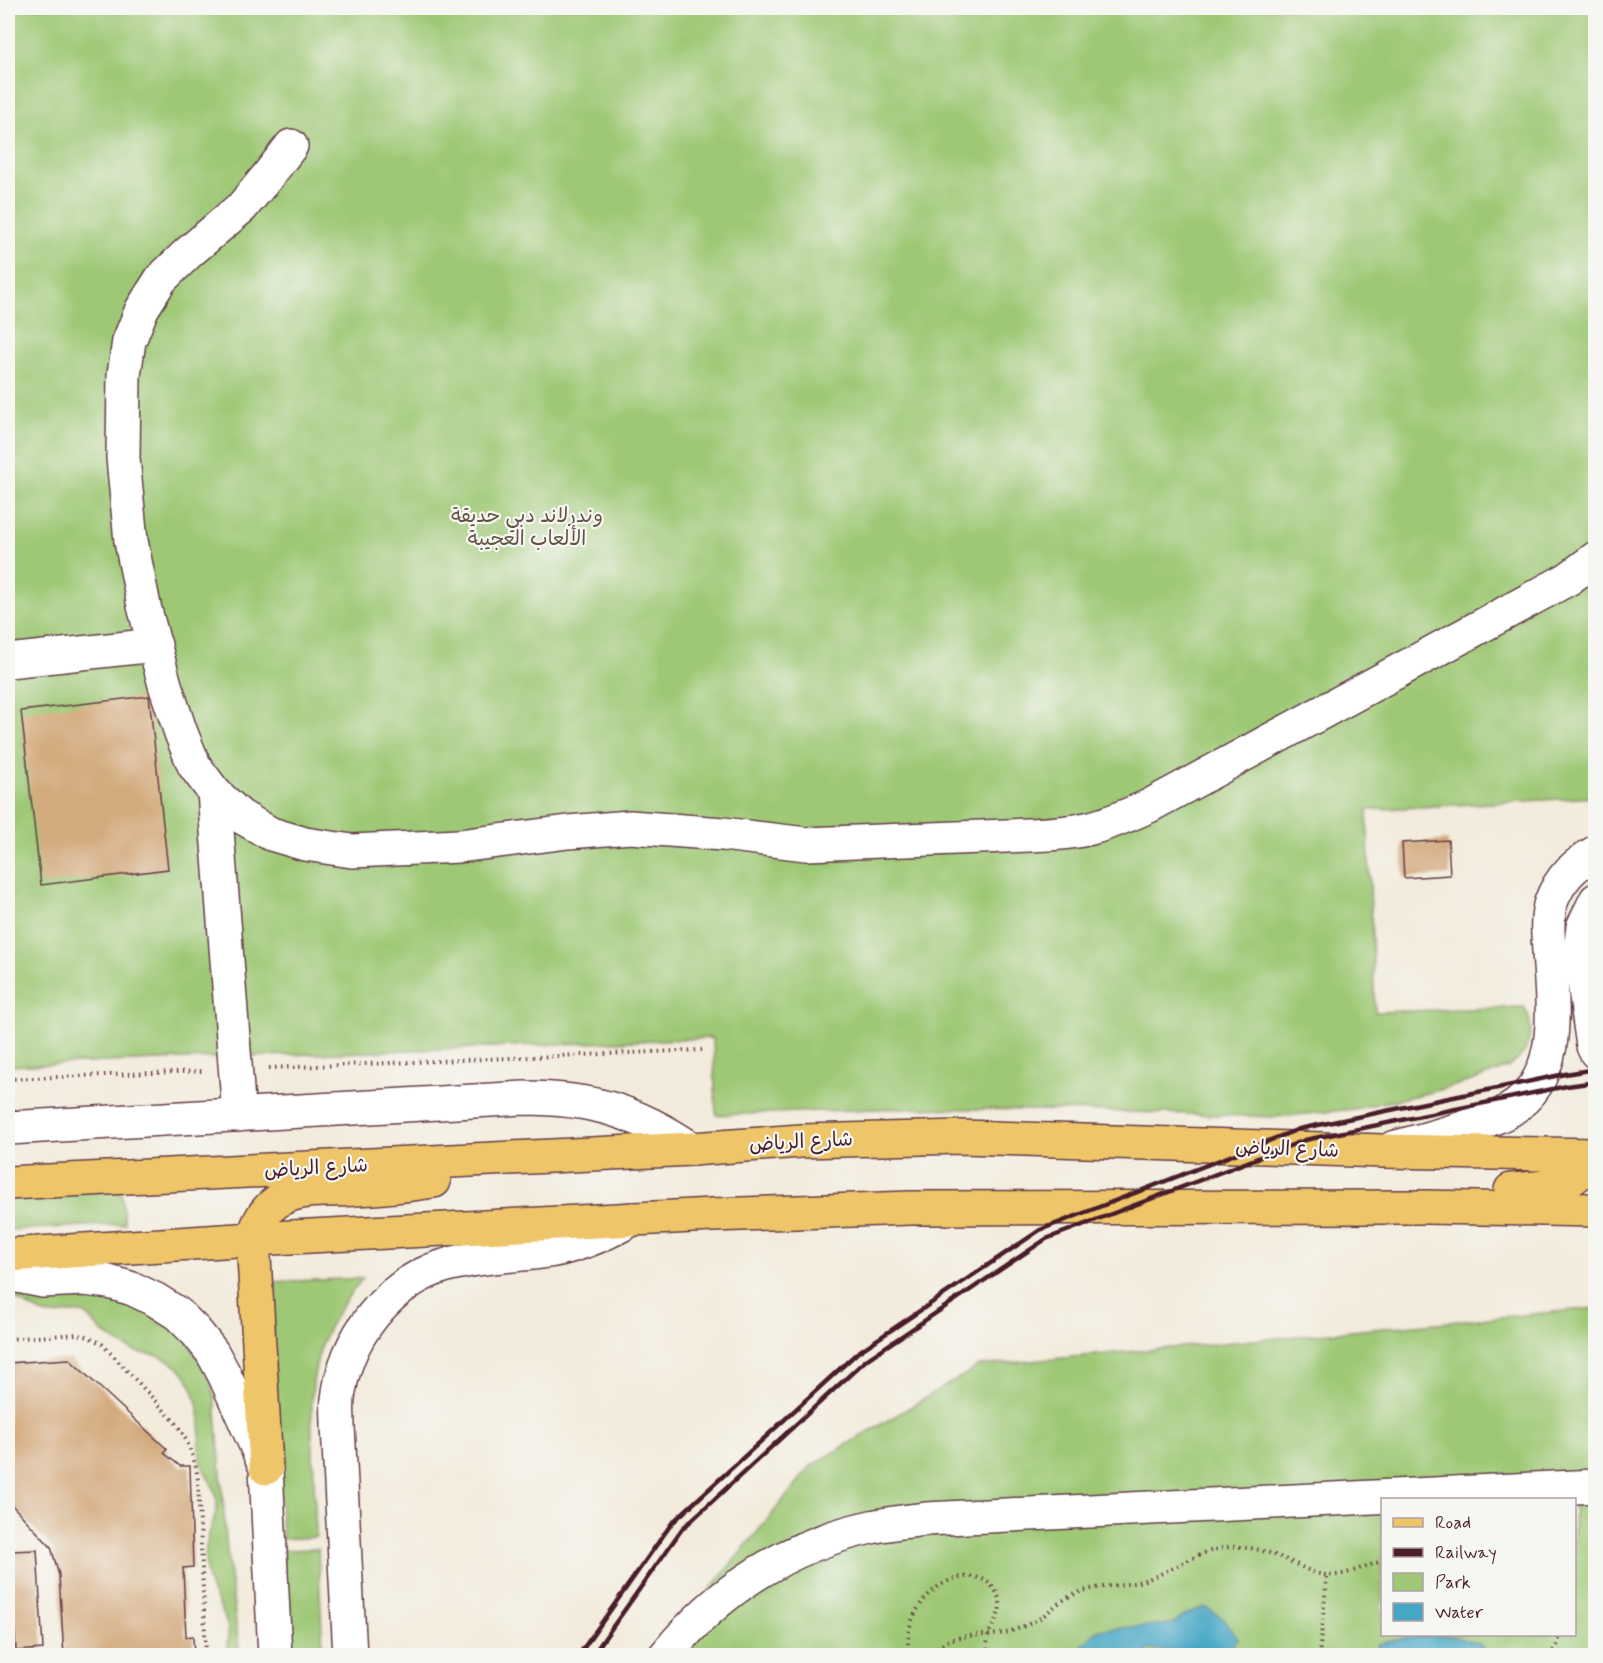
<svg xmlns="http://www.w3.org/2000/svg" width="1603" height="1663" font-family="Mynerve,'Playpen Sans Arabic',sans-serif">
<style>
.green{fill:#9ec875;stroke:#747450;stroke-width:1.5;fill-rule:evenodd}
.water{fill:#45a6c5;stroke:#486278;stroke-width:1.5}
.building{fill:#d4ab7f}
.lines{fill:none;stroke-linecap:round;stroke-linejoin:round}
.minor-casing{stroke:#633e45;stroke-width:36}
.major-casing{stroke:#633e45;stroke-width:36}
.path{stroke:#633e45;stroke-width:4;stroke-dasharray:1.5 4.5;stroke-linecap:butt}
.minor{stroke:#fff;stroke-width:33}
.major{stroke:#eec569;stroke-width:33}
.rail{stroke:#4a1f2b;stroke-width:4.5}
.labels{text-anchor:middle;stroke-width:4.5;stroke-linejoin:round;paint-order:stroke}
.park-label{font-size:20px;fill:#635241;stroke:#f6f6f2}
.street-label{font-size:20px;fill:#4a1f2b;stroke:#f6f6f2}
</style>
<rect width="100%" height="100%" fill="#f6f6f2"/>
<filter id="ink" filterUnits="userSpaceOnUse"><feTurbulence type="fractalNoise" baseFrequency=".0167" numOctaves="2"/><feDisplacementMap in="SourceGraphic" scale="12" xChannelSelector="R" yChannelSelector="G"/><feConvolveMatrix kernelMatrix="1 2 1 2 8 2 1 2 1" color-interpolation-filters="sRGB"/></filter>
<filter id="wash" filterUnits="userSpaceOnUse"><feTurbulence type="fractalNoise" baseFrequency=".008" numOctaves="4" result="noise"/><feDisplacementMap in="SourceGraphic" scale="24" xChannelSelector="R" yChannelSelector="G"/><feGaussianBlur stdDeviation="1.35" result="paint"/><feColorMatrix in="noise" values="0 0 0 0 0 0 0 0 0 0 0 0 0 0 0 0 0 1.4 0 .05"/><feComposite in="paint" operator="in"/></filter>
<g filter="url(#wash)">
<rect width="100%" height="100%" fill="#f3ebdb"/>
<!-- green -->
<path class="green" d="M8 8H1595V797L1367 810 1375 1012 1524 1007 1529 1017 1531 1029 1529 1040 1525 1051 1517 1060 1508 1067 1471 1081 1432 1092 1354 1109 1275 1117 1104 1111 905 1108 716 1115 713 1038 8 1066Z
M121 1189 125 1224 8 1230V1195Z
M363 1278C346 1298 331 1319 322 1344 309 1380 311 1416 313 1454 314 1482 315 1509 316 1537L282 1539 270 1282Z
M8 1287 106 1288 186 1338 209 1377 215 1399 227 1551 240 1655H224C239 1618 210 1605 206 1570 205 1560 205 1548 208 1538 211 1526 217 1516 217 1503 217 1485 202 1474 200 1457 198 1448 200 1438 200 1429 201 1413 193 1381 181 1370 175 1364 166 1359 158 1356 152 1354 145 1354 140 1353 133 1351 125 1347 119 1343 113 1340 106 1335 100 1330 95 1325 91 1317 85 1314 72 1309 58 1318 44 1314 31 1311 21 1298 8 1297Z
M1595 1308V1655L656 1656 811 1466 979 1366ZM1382 1500H1574V1634H1382Z
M318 1549 323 1655H287L282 1550Z"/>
<!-- water -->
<path class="water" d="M1204 1607 1223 1618 1238 1639 1224 1655H1184L1179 1651 1147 1650 1146 1655H1074L1097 1630 1172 1624 1185 1615Z
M1446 1635 1478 1643 1490 1655H1381L1377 1644 1405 1638Z"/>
<g id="blocks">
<!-- building -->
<path class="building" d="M149 696 168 869 41 885 21 711Z
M1448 840 1450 875 1404 878 1402 843Z
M69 1359 167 1449 164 1453 180 1466H190L193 1567 183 1568 186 1637 193 1636 194 1656H64L59 1575 51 1547 10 1503 8 1502V1363Z
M37 1550 43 1649 16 1651 10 1551Z"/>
</g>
</g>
<g filter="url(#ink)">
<use href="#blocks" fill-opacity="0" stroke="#633e45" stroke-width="1.5"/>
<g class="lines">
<!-- minor casing -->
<g class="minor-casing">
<path id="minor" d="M291 146 267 177 242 207 188 253 161 279 142 309 129 341 124 375 123 458 131 541 144 606 165 685 181 733 194 765 214 792 240 816 271 834 305 844 352 851 459 846 568 832 630 827 723 834 806 844 1029 835C1050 834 1071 833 1091 828 1111 823 1131 814 1149 806L1568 579 1596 558
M8 661 155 645
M214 792 239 1115
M1596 900 1583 927 1580 953 1593 1046 1596 1052
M8 1128 524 1098C591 1098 636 1111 692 1149
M1393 1148C1416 1142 1440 1135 1463 1128 1478 1123 1496 1119 1510 1110 1564 1076 1552 1006 1549 951 1548 936 1546 917 1551 902 1560 878 1574 865 1596 852
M8 1274 43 1281 84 1279 109 1282 133 1289 156 1300 178 1314 196 1332 212 1352 224 1374 266 1468 275 1656
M350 1656 338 1426C338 1417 337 1408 338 1399 345 1338 388 1282 447 1265 478 1256 511 1256 542 1252 575 1248 604 1235 632 1219
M665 1656C718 1590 788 1545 871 1527 889 1523 908 1521 926 1519L1596 1486"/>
</g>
<!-- major casing -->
<g class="major-casing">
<path id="major" d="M8 1183 692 1149 801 1141 962 1137 1383 1151 1596 1155
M1511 1190C1554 1185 1566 1193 1596 1155
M8 1255 253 1239 712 1215 910 1208 1425 1207 1596 1210
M266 1468 253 1239C258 1222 265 1208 281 1199 302 1187 332 1191 355 1189 381 1188 408 1185 434 1181"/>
</g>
<!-- path -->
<path class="path" d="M269 1068 703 1050
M8 1079 202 1071
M8 1339 77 1334 89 1337 102 1344 176 1423C188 1441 195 1458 198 1480L206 1656
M910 1656C900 1622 929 1581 963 1577 972 1576 982 1577 989 1583 994 1588 999 1595 1000 1603 1001 1616 990 1626 988 1637 987 1643 987 1650 987 1656
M928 1656C934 1650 942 1644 950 1640 968 1633 990 1637 1009 1632 1020 1628 1032 1623 1042 1617 1052 1609 1060 1601 1071 1596 1092 1585 1116 1587 1138 1582 1171 1574 1197 1549 1231 1547 1256 1546 1274 1554 1296 1564 1306 1569 1314 1574 1326 1575 1344 1577 1365 1566 1382 1561
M1319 1656 1327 1576
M1550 1656 1557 1645 1559 1634"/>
<!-- minor -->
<use href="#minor" class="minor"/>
<!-- major -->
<use href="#major" class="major"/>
<!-- rail -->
<path class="rail" d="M578 1656 672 1523 857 1353 1040 1230 1299 1129 1565 1074 1596 1069
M592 1656 682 1529 866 1360 1046 1239 1305 1140 1567 1086 1596 1082"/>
</g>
</g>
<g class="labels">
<!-- park labels -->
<g class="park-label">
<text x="527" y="522">وندرلاند دبي حديقة<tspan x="527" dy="23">الألعاب العجيبة</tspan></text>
</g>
<!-- street labels -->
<g class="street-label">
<text transform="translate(801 1141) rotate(-3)" y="7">شارع الرياض</text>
<text transform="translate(1287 1148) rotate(2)" y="7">شارع الرياض</text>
<text transform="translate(316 1167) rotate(-3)" y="7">شارع الرياض</text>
</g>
</g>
<!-- margin -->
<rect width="1603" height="1663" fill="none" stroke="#f6f6f2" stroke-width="30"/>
<!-- legend -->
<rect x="1381" y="1498" width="195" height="138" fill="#f6f6f2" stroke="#b1a0a2" stroke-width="1.5"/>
<rect x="1393" y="1518" width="30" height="9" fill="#eec569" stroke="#b1a0a2" stroke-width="1.5"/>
<text x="1435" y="1528" font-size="18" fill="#4a1f2b">Road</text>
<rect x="1393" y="1548" width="30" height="9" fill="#4a1f2b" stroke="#b1a0a2" stroke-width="1.5"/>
<text x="1435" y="1558" font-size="18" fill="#4a1f2b">Railway</text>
<rect x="1393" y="1573" width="30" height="18" fill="#9ec875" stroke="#b1a0a2" stroke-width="1.5"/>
<text x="1435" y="1588" font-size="18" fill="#4a1f2b">Park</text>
<rect x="1393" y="1603" width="30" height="18" fill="#45a6c5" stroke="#b1a0a2" stroke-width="1.5"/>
<text x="1435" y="1618" font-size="18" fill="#4a1f2b">Water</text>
</svg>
